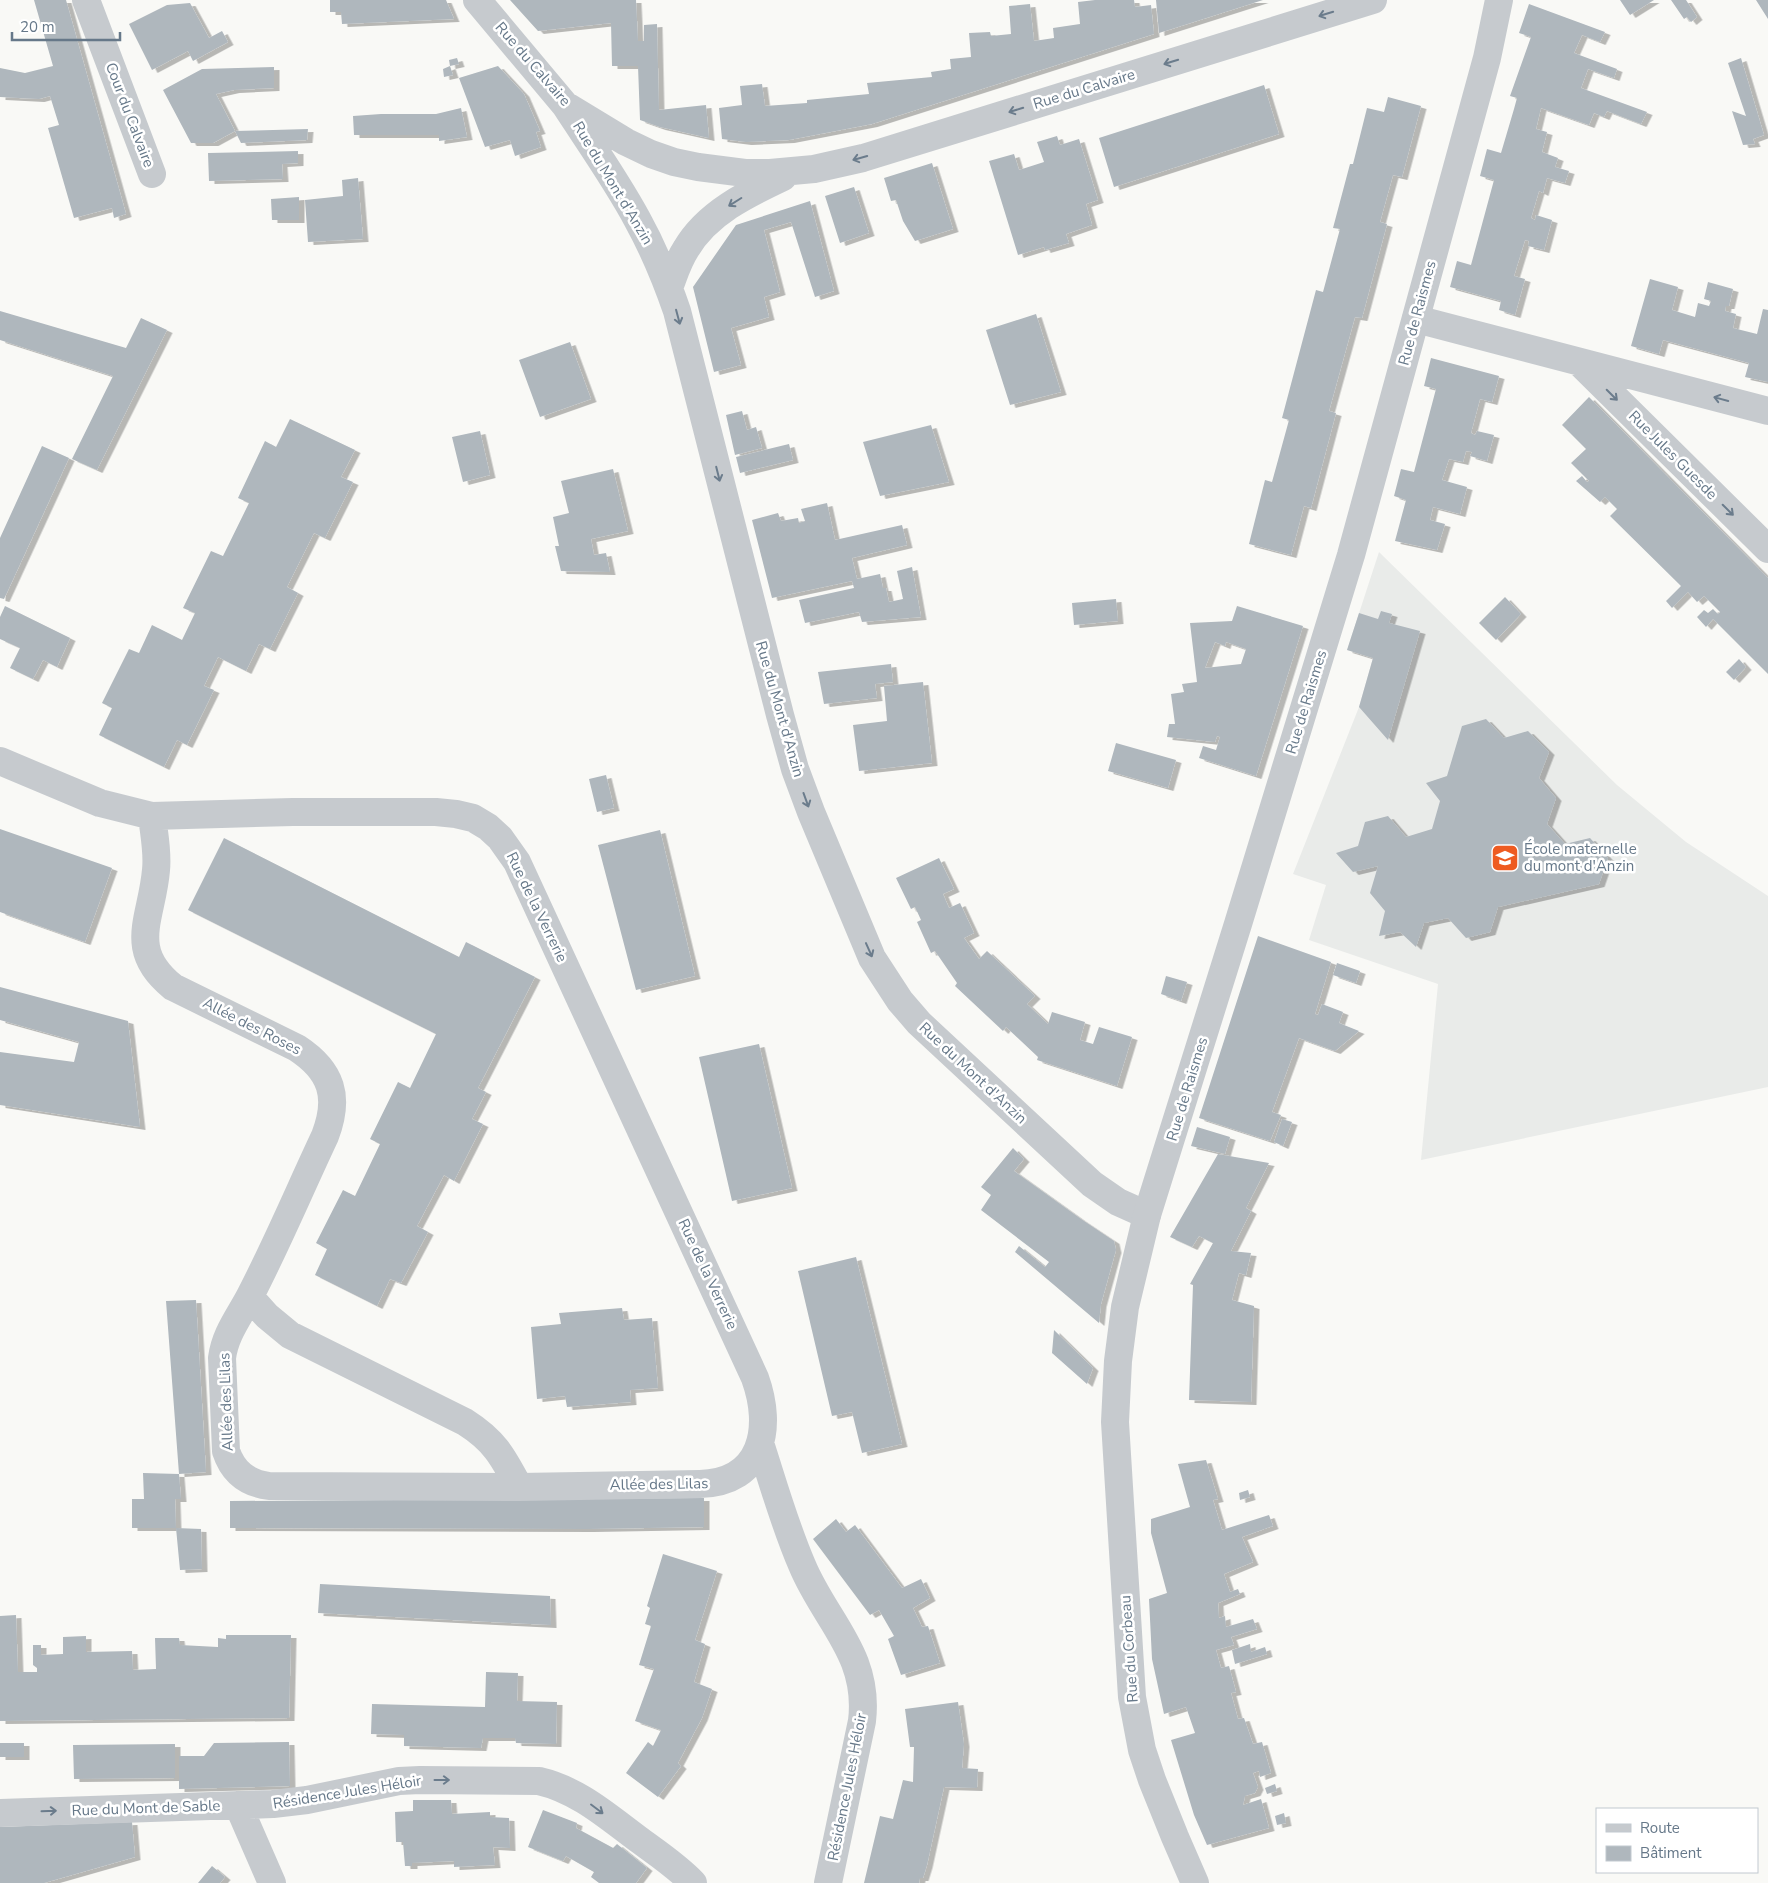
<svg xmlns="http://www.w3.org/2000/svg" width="1768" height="1883" font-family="'Nunito Sans',sans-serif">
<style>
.built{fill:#e9ebe9}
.building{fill:#afb7bd;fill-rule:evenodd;filter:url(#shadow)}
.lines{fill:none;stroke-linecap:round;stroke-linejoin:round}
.minor{stroke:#c6cace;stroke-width:28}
.tertiary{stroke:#c6cace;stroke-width:28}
.oneway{stroke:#6b7c8c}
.labels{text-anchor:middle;stroke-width:5;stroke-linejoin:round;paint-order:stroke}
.street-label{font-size:15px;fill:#667889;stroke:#fff}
.poi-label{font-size:15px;fill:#667889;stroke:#fff;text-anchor:start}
</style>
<defs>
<filter id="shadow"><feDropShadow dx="5.5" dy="3" stdDeviation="0" flood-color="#0004"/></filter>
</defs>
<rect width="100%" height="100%" fill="#f9f9f6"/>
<!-- built -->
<path class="built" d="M1379 552 1617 785 1686 842 1768 896V1087L1421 1160 1438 984 1309 940 1326 885 1293 874 1359 707 1373 658 1347 650Z"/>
<!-- building -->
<path class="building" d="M34 0H66L126 214 114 218 112 208 74 218 48 128 59 125 50 96 39 99 0 97V68L25 73 53 66Z
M330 0H446L454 19 342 24 341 12H330Z
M510 0H636L638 41H644V25L657 24 659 110 706 105 709 138 660 127 640 120 638 66H612L611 23 538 31Z
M1095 0H1134L1135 7 1151 5 1154 34 872 124 789 140 746 142 722 139 719 108 742 105 740 86 762 84 765 106 807 103V100L869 94 867 83 932 77 931 72 951 69 950 59 971 57 969 33 990 32 991 36 1011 34 1009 6 1030 4 1034 41 1054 38 1053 28 1080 24 1078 2Z
M1156 0H1263L1159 33Z
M1620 0H1654L1630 15Z
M1671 0H1686L1697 17 1691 22 1687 17 1684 19Z
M1756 0H1768V19Z
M190 3 209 38 222 31 228 42 193 61 188 51 152 70 129 24 167 5Z
M1529 4 1605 32 1600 42 1582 35 1574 53 1617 69 1614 78 1588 69 1581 88 1647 112 1641 124 1607 111 1604 117 1594 113 1589 125 1541 108 1536 129 1547 132 1542 152 1558 158 1555 167 1569 171 1565 183 1547 178 1543 193 1539 191 1531 218 1535 220 1536 215 1552 220 1544 250 1528 246 1529 241 1525 240 1514 276 1525 279 1515 315 1499 310 1501 301 1450 287 1457 261 1471 265 1494 180 1480 176 1487 149 1501 153 1514 109 1517 98 1510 96 1531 37 1519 33Z
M457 58 459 64 450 66 453 75 444 77 443 69 450 66 449 60Z
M1741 58 1764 135 1753 139 1755 144 1743 145 1732 111 1746 116 1728 63Z
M498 66 524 94 540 131 536 132 541 147 515 156 510 140 485 147 459 78Z
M274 67V88L234 90 216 94 235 131 308 129 307 140 241 143 235 131 213 143H191L163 90 202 69Z
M1264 85 1279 134 1114 187 1099 138Z
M1388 97 1421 106 1402 177 1393 175 1380 222 1387 224 1362 318 1355 317 1329 411 1336 413 1311 508 1304 506 1291 555 1249 544 1265 480 1272 482 1289 420 1282 418 1316 290 1323 292 1340 229 1333 228 1350 164H1353L1367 108 1384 112Z
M461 108 467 137 439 141V135H354L353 116 381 114H436Z
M1057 136 1060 145 1079 139 1098 200 1086 204 1092 225 1066 234 1069 243 1045 250 1044 247 1018 255 989 161 1014 154 1019 170 1044 162 1037 142Z
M298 151V163L282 164 283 179 209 181 208 153Z
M932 163 953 229 915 241 903 221 896 200 891 201 884 178Z
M358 178 363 239 308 242 305 200 343 196 342 180Z
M854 187 869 233 840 243 825 196Z
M299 197V220H272L271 199Z
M810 201 834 291 815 297 791 222 764 230 780 292 764 297 769 317 731 328 741 365 714 372 693 287 736 225Z
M1650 279 1678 287 1672 310 1695 317 1698 303 1709 306 1711 301 1704 299 1708 282 1733 289 1729 306H1726L1725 311 1736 314 1733 328 1757 334 1763 309 1768 310V382L1745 377 1749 363 1663 340 1659 354 1631 346Z
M0 311 126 348 141 318 167 330 97 470 72 459 113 376 0 340Z
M1036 314 1061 392 1010 405 986 330Z
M570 342 591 399 540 417 519 360Z
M1431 358 1499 376 1492 402 1480 399 1471 433 1475 435 1477 431 1494 435 1487 461 1470 456 1472 452 1466 451 1463 462 1449 459 1442 480 1467 487 1460 514 1433 507 1430 520 1445 524 1437 550 1395 541 1406 500 1394 496 1401 469 1414 472 1436 389 1424 386Z
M1589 397 1768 578V674L1713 619 1706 627 1697 617 1704 610 1708 613 1713 609 1718 614 1720 612 1704 596 1697 602 1688 592 1672 608 1666 601 1681 586 1610 516 1617 509 1605 497 1600 502 1576 481 1582 476 1587 482 1589 481 1571 463 1586 449 1562 425Z
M742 411 747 430 756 427 762 448 735 455 726 415Z
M290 419 355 450 341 477 353 482 325 538 314 533 287 587 298 593 270 649 259 644 246 671 218 657 204 686 214 690 187 745 177 740 164 767 99 735 112 708 102 703 129 649 139 653 152 625 182 640 195 613 183 608 211 551 223 556 249 503 238 498 265 441 276 447Z
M931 425 949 482 880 496 863 442Z
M480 431 490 475 463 482 452 437Z
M789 444 793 460 740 473 736 457Z
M42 446 69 458 4 599 0 598V538Z
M613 469 628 531 591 539 594 555 606 553 610 572 561 571 555 546H559L553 517 569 513 561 481Z
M827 503 835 540 902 525 907 545 852 558 857 579 880 574 883 588H886L889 602 903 599 897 571 912 567 921 617 862 622 859 612 805 623 799 600 854 588 852 581 772 598 752 520 778 513 781 521 798 518 799 523 805 521 801 509Z
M1505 597 1521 614 1496 640 1479 623Z
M1116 599 1118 621 1074 625 1072 603Z
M5 606 70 638 57 667 43 660 33 679 10 668 20 648 0 639V617Z
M1237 606 1303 626 1256 776 1199 758 1203 746 1216 750 1220 737 1217 736 1215 742 1167 737 1169 724H1175L1171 694 1184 692 1182 684 1197 682 1190 623 1232 621ZM1215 642 1225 646 1226 642 1246 649 1241 664 1205 668Z
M1381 611 1392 614 1389 623 1420 631 1388 740 1359 707 1373 658 1347 650 1359 613 1378 619Z
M1739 659 1746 667 1734 680 1726 672Z
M891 664 893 682 875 684 877 698 824 704 818 672Z
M923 682 932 763 859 771 853 725 887 721 884 686Z
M1486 719 1504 738 1528 731 1549 752 1539 778 1556 798 1547 824 1565 844 1590 838 1608 858 1599 884 1498 907 1490 932 1466 938 1448 918 1424 923 1416 947 1400 932 1379 936 1385 911 1370 893 1378 866 1353 872 1336 853 1358 846 1365 822 1388 816 1406 837 1432 829 1440 801 1426 783 1447 776 1462 726Z
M1116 743 1176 760 1168 788 1108 771Z
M606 775 614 808 597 812 589 779Z
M0 829 112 868 85 942 0 912Z
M660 830 695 976 636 990 598 845Z
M224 838 459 957 466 942 535 977 478 1088 486 1092 472 1119 483 1124 454 1181 444 1175 417 1226 428 1232 401 1283 390 1279 377 1306 315 1275 327 1249 316 1243 343 1190 355 1196 380 1144 370 1139 398 1082 410 1088 436 1034 188 910Z
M939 858 954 889 943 894 949 908 960 903 974 933 964 938 979 959 987 951 1035 996 1027 1004 1048 1024 1052 1012 1085 1022 1080 1040 1093 1044 1099 1027 1132 1037 1117 1086 1037 1060 1038 1057 1006 1027 1003 1031 955 986 957 983 935 951 931 953 917 922 921 920 915 907 911 909 896 878Z
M1258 936 1331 962 1315 1014 1318 1015 1322 1004 1343 1012 1339 1023 1359 1031 1335 1051 1299 1038 1272 1112 1281 1115 1270 1141 1199 1118Z
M1337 963 1360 971 1356 983 1333 975Z
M1166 976 1187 982 1181 1001 1161 994Z
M0 987 128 1021 140 1127 0 1105V1052L74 1062 79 1042 0 1020Z
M759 1044 792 1188 732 1201 699 1057Z
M1282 1119 1292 1122 1283 1146 1274 1142Z
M1197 1127 1230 1137 1225 1154 1191 1146Z
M1013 1148 1024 1159 1014 1171 1081 1219 1114 1241 1116 1250 1101 1304 1099 1323 1015 1252 1019 1246 1045 1267 1049 1262 981 1210 991 1195 981 1187Z
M1218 1154 1269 1163 1246 1208 1251 1211 1231 1251 1251 1253 1246 1275 1239 1273 1232 1300 1254 1306 1251 1402 1189 1400 1193 1285 1190 1284 1213 1243 1199 1236 1192 1247 1170 1237Z
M856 1257 902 1444 862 1453 852 1412 832 1416 798 1271Z
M196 1300 206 1472 179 1474 166 1301Z
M622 1308 624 1320 652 1318 658 1388 630 1390 631 1402 567 1407 565 1396 537 1399 531 1327 561 1324 559 1313Z
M1054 1330 1093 1368 1087 1384 1052 1353Z
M1206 1460 1218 1499 1213 1500 1222 1530 1269 1515 1273 1526 1242 1537 1253 1562 1224 1574 1230 1592 1238 1589 1240 1594 1218 1603 1219 1618 1225 1616 1226 1627 1253 1619 1257 1629 1231 1637 1234 1645 1216 1650 1221 1668 1229 1666 1236 1692 1231 1693 1238 1719 1244 1718 1253 1744 1262 1742 1271 1773 1260 1777 1259 1771 1253 1773 1258 1787 1255 1793 1245 1796 1243 1805 1261 1799 1269 1828 1207 1845 1194 1815 1171 1740 1195 1733 1186 1707 1164 1714 1152 1659 1149 1599 1167 1593 1151 1533V1519L1190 1507 1178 1464Z
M143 1473 179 1474 181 1499H175L176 1528H132V1499H144Z
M1248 1490 1250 1497 1240 1500 1239 1493Z
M704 1498V1527L588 1529 230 1528V1501Z
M836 1519 846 1532 855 1525 902 1588 921 1579 930 1598 913 1608 922 1627 928 1626 940 1663 901 1675 888 1639 894 1636 879 1610 870 1615 813 1539Z
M176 1528 201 1529 202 1569 180 1570Z
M663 1554 717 1571 695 1640 705 1644 694 1682 712 1689 702 1718 678 1763 681 1766 658 1797 626 1773 648 1742 653 1746 661 1730 635 1721 654 1669 639 1665 651 1626 645 1624 650 1608 647 1606Z
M320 1584 550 1596 551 1625 318 1613Z
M16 1615 18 1672H37V1668L33 1665V1645H41V1655L63 1654V1637L86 1636V1652L132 1651 133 1670 156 1669 155 1638H179L180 1645 218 1647V1638L226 1639V1635H291L289 1718 0 1721V1616Z
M1250 1644 1251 1652 1265 1647 1267 1654 1235 1664 1232 1650Z
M486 1672 518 1673 517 1701 557 1702 556 1744 516 1743 515 1738H483L481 1748 404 1746V1735L371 1734 372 1704 485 1707Z
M958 1702 964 1744 962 1768 978 1769 977 1788 944 1787 927 1865 923 1878H920L919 1883H864L880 1816 893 1819 903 1780 913 1782 914 1747H910L905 1709Z
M289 1742 290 1786 179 1789V1756H204L214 1743Z
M0 1743H24V1757H0Z
M175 1744V1778L74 1779 73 1745Z
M1275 1784 1277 1791 1267 1794 1265 1788Z
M413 1800H451L452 1814 490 1812V1817L509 1818 510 1848 493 1847 495 1865 454 1867V1861L412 1863V1866H405L403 1842H396L395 1812 413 1811Z
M543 1810 577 1823 576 1828 613 1848 617 1844 647 1868 636 1883H599L591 1877 594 1872 566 1856 563 1861 528 1847Z
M1284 1813 1286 1823 1277 1825 1275 1816Z
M132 1822 135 1857 44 1883H0V1827Z
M212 1866 225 1877 220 1883H198Z"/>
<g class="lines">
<!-- minor -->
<path class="minor" d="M86 0 152 174
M477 0 565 105 626 142 651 154 674 162 698 167 745 173H770L814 169 863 158 1373 0
M565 105C589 142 616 180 637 219 653 248 666 279 677 311L780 715 795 769 811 812 872 958 900 1001 919 1023 1092 1184 1118 1202 1147 1215
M669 288C674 275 678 261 686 249 707 213 747 194 783 177
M1416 319 1768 411
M1579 362 1768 549
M0 761 100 803 152 816 293 812H436L456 814 473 818 488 827 500 838 517 862 755 1378C773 1428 763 1482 700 1484L519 1487 269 1486C247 1483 233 1472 226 1451L222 1358C225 1334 239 1317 250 1296 277 1244 300 1189 325 1136 340 1097 332 1071 297 1048L173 987C126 949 152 919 156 870 158 852 154 834 152 816
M250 1297 267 1316 290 1335 465 1422C495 1441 503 1457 519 1487
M760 1443C773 1483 785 1526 802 1565 825 1621 870 1654 862 1721L828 1883
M238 1805 272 1883
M0 1813 273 1804 307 1800 399 1781 420 1780 539 1781C578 1790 607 1816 638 1839 657 1853 677 1866 693 1883"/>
<!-- tertiary -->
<path class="tertiary" d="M1195 1883 1175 1837 1152 1780 1142 1750 1132 1697 1115 1422 1118 1361 1125 1307 1147 1215 1238 924 1351 555 1487 58 1499 0"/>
</g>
<!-- one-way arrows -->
<defs><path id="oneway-shaft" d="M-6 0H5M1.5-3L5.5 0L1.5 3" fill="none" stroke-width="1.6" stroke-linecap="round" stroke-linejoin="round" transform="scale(1.25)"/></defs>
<g class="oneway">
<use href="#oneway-shaft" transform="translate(1326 14) rotate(163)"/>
<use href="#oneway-shaft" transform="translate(1171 62) rotate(163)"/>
<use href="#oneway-shaft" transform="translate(1016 110) rotate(163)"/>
<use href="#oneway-shaft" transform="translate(860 158) rotate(164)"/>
<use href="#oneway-shaft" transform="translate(735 202) rotate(148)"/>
<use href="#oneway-shaft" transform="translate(678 317) rotate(75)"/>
<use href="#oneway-shaft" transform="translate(1612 395) rotate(45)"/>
<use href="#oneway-shaft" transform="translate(1721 399) rotate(-165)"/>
<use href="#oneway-shaft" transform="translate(718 474) rotate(76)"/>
<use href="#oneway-shaft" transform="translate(1728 510) rotate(45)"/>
<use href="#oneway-shaft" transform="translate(806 800) rotate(70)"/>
<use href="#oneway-shaft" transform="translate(869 950) rotate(66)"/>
<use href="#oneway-shaft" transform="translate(442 1780)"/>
<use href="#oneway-shaft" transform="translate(597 1809) rotate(37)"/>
<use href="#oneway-shaft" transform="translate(49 1811) rotate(-2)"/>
</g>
<!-- icons -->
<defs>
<g id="school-square" transform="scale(1.4375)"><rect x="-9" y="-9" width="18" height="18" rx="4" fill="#ee5b21" stroke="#fff"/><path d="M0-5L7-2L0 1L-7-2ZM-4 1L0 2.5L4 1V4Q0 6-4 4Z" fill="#fff"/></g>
</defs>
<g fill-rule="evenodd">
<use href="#school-square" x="1505" y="858"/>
</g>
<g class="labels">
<!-- street labels -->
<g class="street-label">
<text transform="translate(533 64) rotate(49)" y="5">Rue du Calvaire</text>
<text transform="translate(1084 89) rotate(-17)" y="5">Rue du Calvaire</text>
<text transform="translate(130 115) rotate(69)" y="5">Cour du Calvaire</text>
<text transform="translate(613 183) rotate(59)" y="5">Rue du Mont d'Anzin</text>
<text transform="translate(1417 313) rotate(-75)" y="5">Rue de Raismes</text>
<text transform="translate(1673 455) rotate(45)" y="5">Rue Jules Guesde</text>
<text transform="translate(1306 702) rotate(-73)" y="5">Rue de Raismes</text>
<text transform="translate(780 709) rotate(74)" y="5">Rue du Mont d'Anzin</text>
<text transform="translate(537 907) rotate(64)" y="5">Rue de la Verrerie</text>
<text transform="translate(252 1026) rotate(27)" y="5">Allée des Roses</text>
<text transform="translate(973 1073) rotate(43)" y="5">Rue du Mont d'Anzin</text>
<text transform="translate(1187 1089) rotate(-73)" y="5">Rue de Raismes</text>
<text transform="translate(708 1274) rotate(65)" y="5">Rue de la Verrerie</text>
<text transform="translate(226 1402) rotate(-92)" y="5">Allée des Lilas</text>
<text transform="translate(659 1484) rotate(-1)" y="5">Allée des Lilas</text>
<text transform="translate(1129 1649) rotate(-94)" y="5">Rue du Corbeau</text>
<text transform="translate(847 1787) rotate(-79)" y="5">Résidence Jules Héloir</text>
<text transform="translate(347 1792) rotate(-9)" y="5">Résidence Jules Héloir</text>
<text transform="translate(146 1808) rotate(-2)" y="5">Rue du Mont de Sable</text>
</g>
<!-- poi labels -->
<g class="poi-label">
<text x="1524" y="854">École maternelle<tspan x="1524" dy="17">du mont d'Anzin</tspan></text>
</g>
</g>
<!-- legend -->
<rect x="1596" y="1808" width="162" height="65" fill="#ffffff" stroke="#c2c9d0"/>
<rect x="1606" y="1824" width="25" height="8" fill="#c6cace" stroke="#c2c9d0"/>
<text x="1640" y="1833" font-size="15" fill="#667889">Route</text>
<rect x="1606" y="1846" width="25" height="15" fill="#afb7bd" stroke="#c2c9d0"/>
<text x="1640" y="1858" font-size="15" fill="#667889">Bâtiment</text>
<!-- scale -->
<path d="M12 32v8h108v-8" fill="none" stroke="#667889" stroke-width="2.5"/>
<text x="20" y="32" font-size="15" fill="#667889" stroke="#ffffff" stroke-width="4" paint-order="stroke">20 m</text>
</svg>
